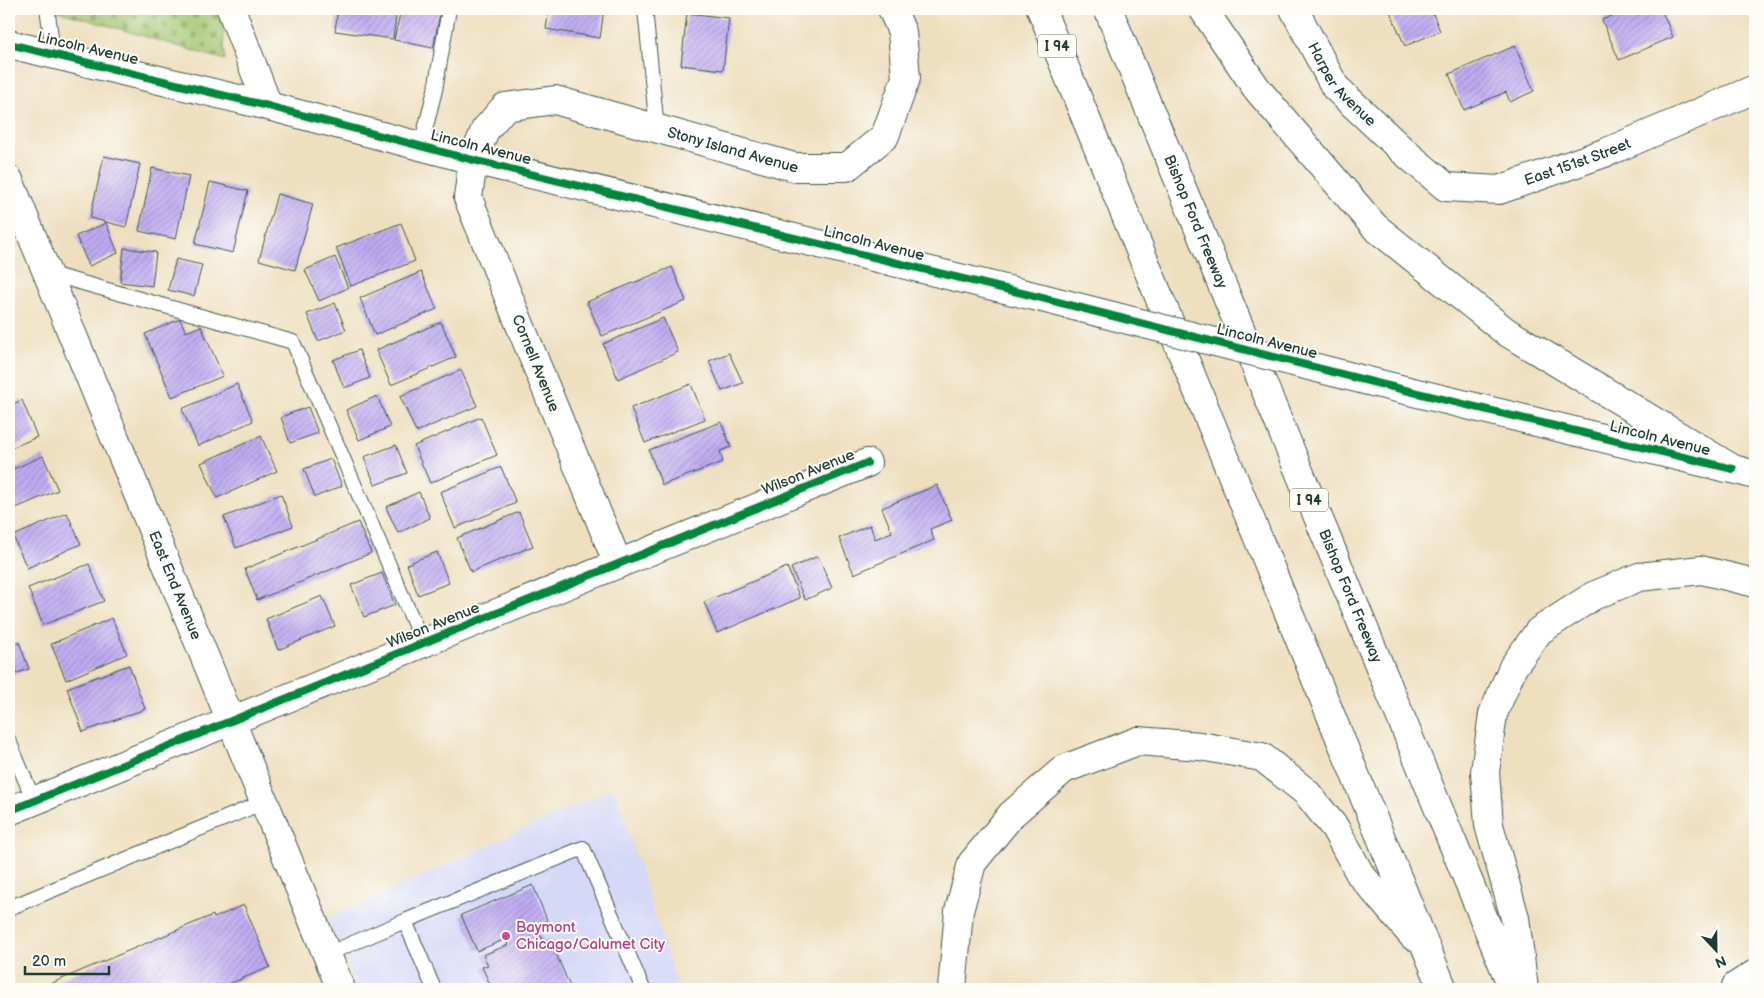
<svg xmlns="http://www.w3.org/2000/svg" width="1764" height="998" font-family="'Balsamiq Sans',sans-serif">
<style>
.built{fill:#d6d8f8}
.cemetery{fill:url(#cemetery-stones);stroke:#608050}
.building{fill:url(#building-hatch)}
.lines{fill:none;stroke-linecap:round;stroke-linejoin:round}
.service-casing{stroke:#3e5549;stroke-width:16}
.minor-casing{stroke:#3e5549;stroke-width:30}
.tertiary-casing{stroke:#3e5549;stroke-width:30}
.primary-casing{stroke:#3e5549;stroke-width:30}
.motorway-casing{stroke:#3e5549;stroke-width:30}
.service{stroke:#fff;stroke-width:14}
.minor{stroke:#fff;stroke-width:28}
.tertiary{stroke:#fff;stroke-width:28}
.primary{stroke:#fff;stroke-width:28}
.motorway{stroke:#fff;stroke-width:28}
.tertiary-bridge-casing{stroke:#3e5549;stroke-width:30;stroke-linecap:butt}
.tertiary-bridge{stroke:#fff;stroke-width:28}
.cycleway-casing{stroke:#fdfcf7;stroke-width:11}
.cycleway{stroke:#00873e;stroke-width:8}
.hotel-dot{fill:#d1479c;stroke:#fdfcf7;stroke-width:2}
.labels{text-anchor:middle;stroke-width:4;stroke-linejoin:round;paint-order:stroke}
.shield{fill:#fdfcf7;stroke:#62766e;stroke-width:1}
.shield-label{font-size:14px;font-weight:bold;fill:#1f3d34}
.street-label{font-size:15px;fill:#1f3d34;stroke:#fdfcf7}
.hotel-label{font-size:15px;fill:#b23c85;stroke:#fdfcf7;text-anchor:start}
</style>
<defs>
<pattern id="cemetery-stones" width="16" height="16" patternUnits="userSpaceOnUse" patternTransform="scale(1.25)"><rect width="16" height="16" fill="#a2c46d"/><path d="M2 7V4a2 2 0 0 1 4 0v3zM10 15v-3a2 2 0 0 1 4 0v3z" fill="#83a05a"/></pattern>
<pattern id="building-hatch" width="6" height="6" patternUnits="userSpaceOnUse" patternTransform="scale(1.25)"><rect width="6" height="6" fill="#bfacf2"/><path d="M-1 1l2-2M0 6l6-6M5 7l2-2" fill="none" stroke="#9b8dc5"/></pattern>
</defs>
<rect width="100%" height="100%" fill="#fdfcf7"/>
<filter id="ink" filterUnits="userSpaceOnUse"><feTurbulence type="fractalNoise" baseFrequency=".02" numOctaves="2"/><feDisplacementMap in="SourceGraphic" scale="10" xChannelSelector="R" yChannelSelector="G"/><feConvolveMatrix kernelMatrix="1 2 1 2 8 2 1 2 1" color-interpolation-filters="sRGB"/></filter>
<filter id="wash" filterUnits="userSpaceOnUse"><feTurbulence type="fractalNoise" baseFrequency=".0096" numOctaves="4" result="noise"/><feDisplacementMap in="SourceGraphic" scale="20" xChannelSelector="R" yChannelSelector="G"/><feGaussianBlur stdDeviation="1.12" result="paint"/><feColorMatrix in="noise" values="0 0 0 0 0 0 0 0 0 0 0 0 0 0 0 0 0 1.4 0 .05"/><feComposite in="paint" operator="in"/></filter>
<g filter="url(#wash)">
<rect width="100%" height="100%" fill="#eedfbf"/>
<!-- built -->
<path class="built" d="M614 788 678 989H357L328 919Z"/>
<!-- cemetery -->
<path class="cemetery" d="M51 9H218L223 21 225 60Z"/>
<g id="blocks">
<!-- building -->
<path class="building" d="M338 9H397L393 39 335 31Z
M401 9H441L433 48 394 40Z
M549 9H604L600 38 546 29Z
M1389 9H1431L1440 31 1405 46Z
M1629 9H1661L1673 37 1619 60 1602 20Z
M687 13 729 18 723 70 681 65Z
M1515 46 1534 91 1510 102 1506 92 1464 110 1449 74Z
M104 156 140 164 126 227 90 218Z
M152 168 189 176 176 239 139 231Z
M210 182 248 191 233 253 195 244Z
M277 194 313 204 295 270 259 260Z
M106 223 118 253 89 266 76 236Z
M401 223 415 261 351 286 336 248Z
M124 248 156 252 152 286 120 282Z
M335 257 348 288 319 301 305 270Z
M176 259 202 265 194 296 168 290Z
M672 267 686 301 602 336 587 302Z
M421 272 437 309 375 335 360 298Z
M335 303 346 330 318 341 307 314Z
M663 318 678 352 618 379 603 344Z
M180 319 186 332 201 326 223 376 172 397 145 334Z
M441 322 456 357 391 385 376 350Z
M359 350 370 378 344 388 333 360Z
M729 353 743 383 722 391 709 361Z
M461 370 477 406 416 432 400 396Z
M9 373 14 386 9 388Z
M237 384 253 421 198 446 182 409Z
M691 384 705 419 645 443 631 408Z
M377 396 390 427 359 440 346 410Z
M22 400 37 437 9 449V406Z
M308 407 318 433 290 443 281 417Z
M481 417 497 455 430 483 414 446Z
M721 422 731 447 720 451 723 462 662 485 649 450Z
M261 436 277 471 217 498 201 463Z
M396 445 407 473 375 485 364 457Z
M43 456 58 490 9 511V471Z
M331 459 342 486 315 497 304 469Z
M501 467 516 503 455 528 440 492Z
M937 485 952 520 930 529 934 540 854 574 839 538 870 525 875 539 892 532 882 508Z
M419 492 430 518 398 533 386 507Z
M281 494 293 526 236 548 224 517Z
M519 512 533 546 471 572 457 538Z
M67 513 81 544 27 568 13 536Z
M358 522 371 553 257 600 245 569Z
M437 552 449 583 418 595 407 564Z
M818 556 832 588 805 600 791 568Z
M89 564 104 601 43 625 28 588Z
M787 567 800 598 717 633 704 602Z
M382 573 395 605 364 617 351 585Z
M322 596 335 626 278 650 266 619Z
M112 618 127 654 66 680 51 644Z
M19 642 29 669 9 676V646Z
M129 665 145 709 83 732 67 688Z
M533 885 547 920 535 926 544 942 550 939 571 989H492L482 967 488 965 483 955 508 945 506 939 477 951 461 915Z
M244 905 270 967 217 989H38L213 915 214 918Z"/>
</g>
</g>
<g filter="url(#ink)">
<use href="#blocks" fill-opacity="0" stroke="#3e5549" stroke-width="1"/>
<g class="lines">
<!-- service casing -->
<g class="service-casing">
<path id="service" d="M50 9 48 14 53 53
M645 9 657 129
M421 146 435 90 449 9
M47 273 293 342 423 644
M9 741 34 801
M9 908 264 802
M405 921 583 848 643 989
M327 954 405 921 434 989"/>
</g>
<!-- minor casing -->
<g class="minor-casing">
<g id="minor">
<path d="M231 9 268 106"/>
<path id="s1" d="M1294 9 1335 87 1402 150 1446 187 1499 190 1607 152 1755 89"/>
<path id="s2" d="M9 180 341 989"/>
<path id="s3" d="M618 564 468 198 473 160 485 130 505 107 555 100 794 167H847L885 136 906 78 902 32 892 9"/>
<path d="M9 811 867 463"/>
</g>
</g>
<!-- tertiary casing -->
<g class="tertiary-casing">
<path id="tertiary" d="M9 44 268 106 473 160 1042 298
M1380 384 1726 468"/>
</g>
<!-- primary casing -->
<g class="primary-casing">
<path id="primary" d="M1733 469 1755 475"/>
</g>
<!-- motorway casing -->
<g class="motorway-casing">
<g id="motorway">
<path d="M1041 9 1443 989"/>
<path id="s4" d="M1108 9 1513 989"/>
<path d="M1203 9 1257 89 1375 227 1505 331 1733 469"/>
<path d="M1736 986 1755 974"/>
<path d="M952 989 959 911 972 863 1012 814 1064 769 1138 741 1200 746 1262 757 1306 792 1335 828 1360 874 1413 936"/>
<path d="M1524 989 1515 918 1489 825 1485 772 1493 714 1513 667 1539 631 1593 596 1639 577 1701 570 1755 583"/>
</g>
</g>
<!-- service -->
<use href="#service" class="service"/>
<!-- minor -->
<use href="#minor" class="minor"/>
<!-- tertiary -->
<use href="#tertiary" class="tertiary"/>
<!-- primary -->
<use href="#primary" class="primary"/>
<!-- motorway -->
<use href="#motorway" class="motorway"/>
<!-- tertiary-bridge casing -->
<g class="tertiary-bridge-casing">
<path id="tertiary-bridge" d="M1042 298 1380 384"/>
</g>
<!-- tertiary-bridge -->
<use href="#tertiary-bridge" class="tertiary-bridge"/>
<!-- cycleway casing -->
<g class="cycleway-casing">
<path id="cycleway" d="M9 44 268 106 473 160 1042 298 1380 384 1733 469
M9 811 867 463"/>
</g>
<!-- cycleway -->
<use href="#cycleway" class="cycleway"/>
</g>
</g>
<!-- markers -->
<circle class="hotel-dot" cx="506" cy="936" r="5"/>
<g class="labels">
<!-- shield labels -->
<g class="shield">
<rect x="1038" y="34.5" width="38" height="23" rx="4"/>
<rect x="1290" y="488.5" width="38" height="23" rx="4"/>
</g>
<g class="shield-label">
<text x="1057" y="51">I 94</text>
<text x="1309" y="505">I 94</text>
</g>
<!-- street labels -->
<g class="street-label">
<text transform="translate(88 48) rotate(13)" y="5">Lincoln Avenue</text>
<text dy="5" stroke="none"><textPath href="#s1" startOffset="90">Harper Avenue</textPath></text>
<text transform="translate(481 147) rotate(14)" y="5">Lincoln Avenue</text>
<text dy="5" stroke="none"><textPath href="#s3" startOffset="732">Stony Island Avenue</textPath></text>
<text dy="5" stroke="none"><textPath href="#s1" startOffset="374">East 151st Street</textPath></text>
<text dy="5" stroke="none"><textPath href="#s4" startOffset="230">Bishop Ford Freeway</textPath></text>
<text transform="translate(874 243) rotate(14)" y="5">Lincoln Avenue</text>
<text transform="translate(1267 341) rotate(14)" y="5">Lincoln Avenue</text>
<text transform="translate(536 363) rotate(68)" y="5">Cornell Avenue</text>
<text transform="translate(1660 438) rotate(14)" y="5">Lincoln Avenue</text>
<text transform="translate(808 472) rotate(-22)" y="5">Wilson Avenue</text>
<text dy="5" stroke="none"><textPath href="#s2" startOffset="438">East End Avenue</textPath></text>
<text dy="5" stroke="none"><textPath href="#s4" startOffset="635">Bishop Ford Freeway</textPath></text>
<text transform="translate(433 625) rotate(-22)" y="5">Wilson Avenue</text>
</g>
<!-- hotel labels -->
<g class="hotel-label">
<text x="516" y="932">Baymont<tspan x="516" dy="17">Chicago/Calumet City</tspan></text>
</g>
</g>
<!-- margin -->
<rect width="1764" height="998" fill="none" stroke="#fdfcf7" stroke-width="30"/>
<!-- north arrow -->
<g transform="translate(1716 950) rotate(158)" stroke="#fdfcf7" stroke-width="4" paint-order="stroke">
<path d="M0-4L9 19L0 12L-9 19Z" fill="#1f3d34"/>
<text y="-8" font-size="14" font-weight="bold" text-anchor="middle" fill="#1f3d34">N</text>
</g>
<!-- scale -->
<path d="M25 966v8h84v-8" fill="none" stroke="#1f3d34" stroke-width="2.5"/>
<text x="32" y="966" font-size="15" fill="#1f3d34" stroke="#fdfcf7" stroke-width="4" paint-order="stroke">20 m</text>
</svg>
